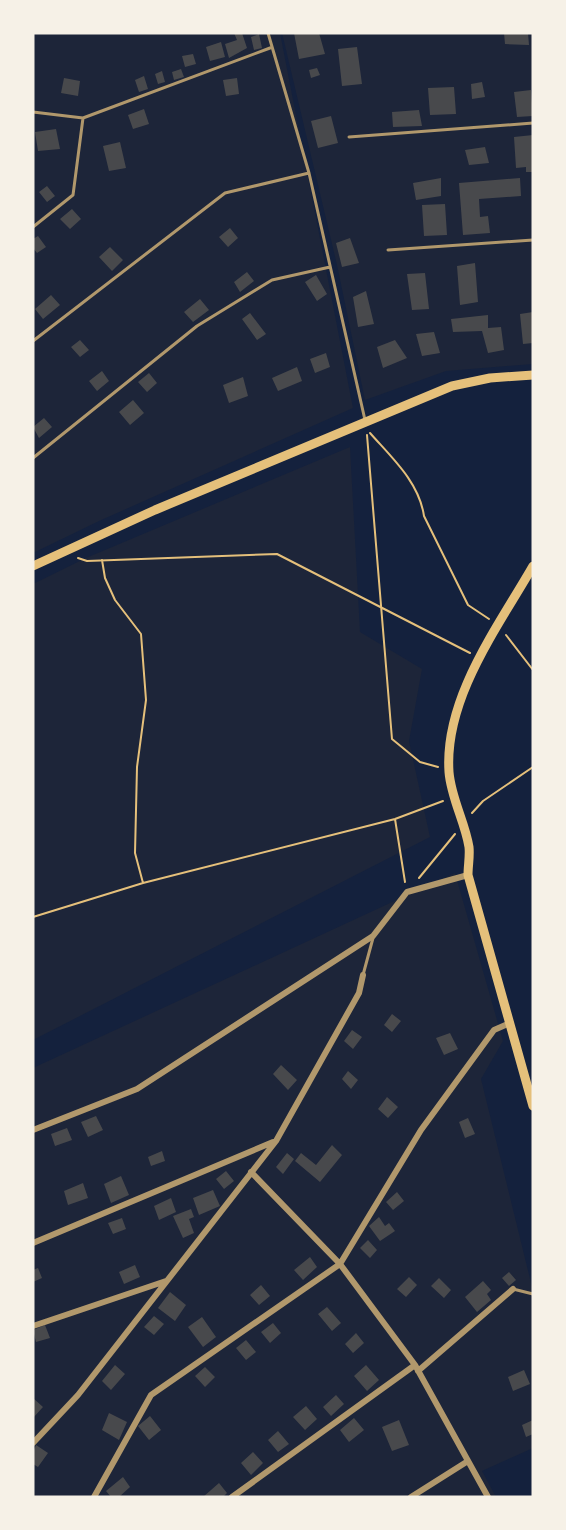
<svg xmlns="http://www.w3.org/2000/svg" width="566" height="1530" font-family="'Sofia Sans Condensed',sans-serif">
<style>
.green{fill:#1d2539}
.building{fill:#48494c}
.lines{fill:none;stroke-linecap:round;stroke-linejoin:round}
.path{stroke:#e5c07b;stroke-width:2}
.service{stroke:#b1986c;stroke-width:3}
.minor{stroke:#b1986c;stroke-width:6}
.secondary{stroke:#e5c07b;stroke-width:9}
</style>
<rect width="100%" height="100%" fill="#14213d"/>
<!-- green -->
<path class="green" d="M33 33H280L353 408 99 521 33 553Z
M282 33H533V364L446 371 365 400 337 265Z
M350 447 360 632 422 669 409 741 430 837 33 1040V584L86 558Z
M455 873 503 1041 481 1079 533 1291V1448L482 1471 496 1497H33V1068Z"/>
<!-- building -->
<path class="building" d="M234 33H242L247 48 229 58 225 44 237 40Z
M294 33H319L325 54 299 59Z
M504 33H528L529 45 505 44Z
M259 34 262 48 254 50 251 37Z
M221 42 225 57 210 61 206 47Z
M357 47 362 84 342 86 338 49Z
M193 54 196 64 185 67 182 56Z
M317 68 320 75 311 78 309 70Z
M181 69 184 77 174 80 172 72Z
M162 71 165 82 158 84 155 74Z
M144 76 148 89 139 92 135 80Z
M64 78 80 81 78 96 61 93Z
M237 78 239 94 226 96 223 80Z
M482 82 485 97 472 99 471 84Z
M454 87 456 114 430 115 428 88Z
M531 90 533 116 517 117 514 92Z
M144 109 149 124 133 129 128 115Z
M419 110 422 126 393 127 392 112Z
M331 116 338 143 318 148 311 121Z
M56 129 60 149 38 151 35 132Z
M533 135V172H526V167L516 168 514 137Z
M120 142 126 168 109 171 103 146Z
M485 147 489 163 469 165 465 150Z
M441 178V196L416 200 413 183Z
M520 178 521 196 479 199 480 217 488 216 490 233 463 235 459 183Z
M47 186 55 196 47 202 39 192Z
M445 204 447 235 424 236 422 205Z
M72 209 81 219 70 229 60 219Z
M230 228 238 238 228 247 219 237Z
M38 236 46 247 37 253 33 248V239Z
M350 238 359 263 342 267 336 243Z
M110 247 123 260 112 271 99 257Z
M475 263 478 302 460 305 457 266Z
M247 272 254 281 240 292 234 282Z
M425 273 429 309 412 310 407 274Z
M316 275 327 294 317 301 305 282Z
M366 291 374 324 358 327 353 297Z
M51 295 60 305 43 319 35 309Z
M200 299 209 310 193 322 184 312Z
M533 312V343L523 344 520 314Z
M250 313 266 334 257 340 242 319Z
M488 315V328L501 327 504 350 488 353 482 331 453 332 451 319Z
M434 332 440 353 422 356 416 334Z
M80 340 89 350 80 357 71 347Z
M395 340 407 358 383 368 377 347Z
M326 353 330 367 315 373 310 359Z
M297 367 302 381 278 391 272 378Z
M102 371 109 381 97 391 89 381Z
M149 373 157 383 147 392 138 382Z
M243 377 248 396 229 403 223 385Z
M133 400 144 413 130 425 119 412Z
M44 418 52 427 39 438 33 427Z
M392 1014 401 1021 392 1032 384 1025Z
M352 1030 362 1037 353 1049 344 1041Z
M450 1033 458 1049 444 1055 436 1038Z
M281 1065 297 1080 288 1090 273 1074Z
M348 1071 358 1080 351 1089 342 1079Z
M387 1097 398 1107 388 1118 378 1109Z
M96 1116 103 1130 88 1137 81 1122Z
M468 1118 475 1134 465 1138 459 1122Z
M67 1128 72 1140 55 1146 51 1134Z
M332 1145 342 1155 320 1182 295 1161 301 1153 316 1165Z
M162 1151 165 1161 151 1166 148 1157Z
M287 1153 294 1159 283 1174 276 1167Z
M226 1171 234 1181 224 1189 216 1179Z
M121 1176 129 1195 111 1203 104 1184Z
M83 1183 88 1198 68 1205 64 1191Z
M213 1190 220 1206 199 1215 193 1198Z
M397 1192 404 1201 393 1210 386 1202Z
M171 1198 176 1212 159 1220 154 1206Z
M191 1209 194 1217 189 1219 194 1233 183 1238 173 1216Z
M379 1217 385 1226 389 1223 395 1231 380 1241 369 1226Z
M122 1218 126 1229 113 1234 108 1223Z
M368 1240 377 1250 370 1258 360 1248Z
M310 1257 317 1267 303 1280 294 1270Z
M135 1265 140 1277 124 1284 119 1272Z
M38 1268 42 1278 33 1282V1270Z
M509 1272 516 1280 509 1286 502 1278Z
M409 1277 417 1285 406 1297 397 1289Z
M439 1278 451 1290 444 1298 431 1286Z
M483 1281 491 1290 487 1294 491 1300 477 1312 465 1297Z
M261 1285 270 1296 259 1305 250 1295Z
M170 1292 186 1305 175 1321 158 1308Z
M327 1307 341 1323 332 1331 318 1314Z
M154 1316 164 1324 154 1335 144 1327Z
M202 1317 216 1337 203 1347 188 1327Z
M273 1323 281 1333 270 1343 261 1332Z
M45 1325 50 1338 36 1342 33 1330Z
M356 1333 364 1343 353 1353 345 1344Z
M246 1340 256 1352 246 1360 236 1348Z
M115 1365 125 1374 111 1390 102 1381Z
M366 1365 379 1380 367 1391 354 1376Z
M205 1367 215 1377 205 1387 195 1376Z
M524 1370 530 1384 513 1391 508 1377Z
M336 1395 344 1404 331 1416 323 1407Z
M33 1398 43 1407 33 1418Z
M306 1406 317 1419 305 1430 293 1417Z
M109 1413 127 1422 119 1440 102 1430Z
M150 1416 161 1430 149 1440 138 1426Z
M354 1418 364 1430 349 1442 340 1430Z
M399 1420 409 1445 392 1451 382 1427Z
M533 1420V1434L526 1437 522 1425Z
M278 1431 289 1444 278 1452 268 1440Z
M36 1445 48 1453 38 1467 33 1464V1452Z
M253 1452 263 1463 251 1475 241 1463Z
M123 1477 130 1487 119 1497H111L106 1491Z
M219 1483 227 1493 223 1497H203Z"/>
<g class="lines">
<!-- path -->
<path class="path" d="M370 433C392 458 419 482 424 516L468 605 489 619
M367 435 392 739 420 762 438 767
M78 558 87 561 277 554 470 653
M102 560 105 578 115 600 141 634 146 700 137 767 135 853 143 883
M506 635 533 670
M472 813 483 801 533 767
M395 819 405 882
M419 878 455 834
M33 917 143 883 395 819 443 801"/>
<!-- service -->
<path class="service" d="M268 33 309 173 365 420
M33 112 83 118 270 48
M349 137 533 123
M33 227 73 195 83 118
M388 250 533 240
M33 341 225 193 309 173
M33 458 197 326 272 280 330 267
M363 975 373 938
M513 1289 533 1294"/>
<!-- minor -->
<path class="minor" d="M33 1130 137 1089 373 936 407 892 468 875
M251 1172 340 1264 415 1365 488 1497
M33 1243 273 1142
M33 1326 166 1281
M418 1371 513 1289
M33 1443 78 1395 276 1141 359 993 363 975
M94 1497 151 1395 340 1264 421 1130 494 1030 510 1023
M232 1497 415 1365
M411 1497 468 1461"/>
<!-- secondary -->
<path class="secondary" d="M33 566 155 510 452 386 490 378 533 375
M533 566C498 627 444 698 449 772 451 798 465 822 469 847 470 856 468 866 468 875L533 1106"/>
</g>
<!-- border -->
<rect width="566" height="1530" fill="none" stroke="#f6f1e7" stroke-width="69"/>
</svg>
